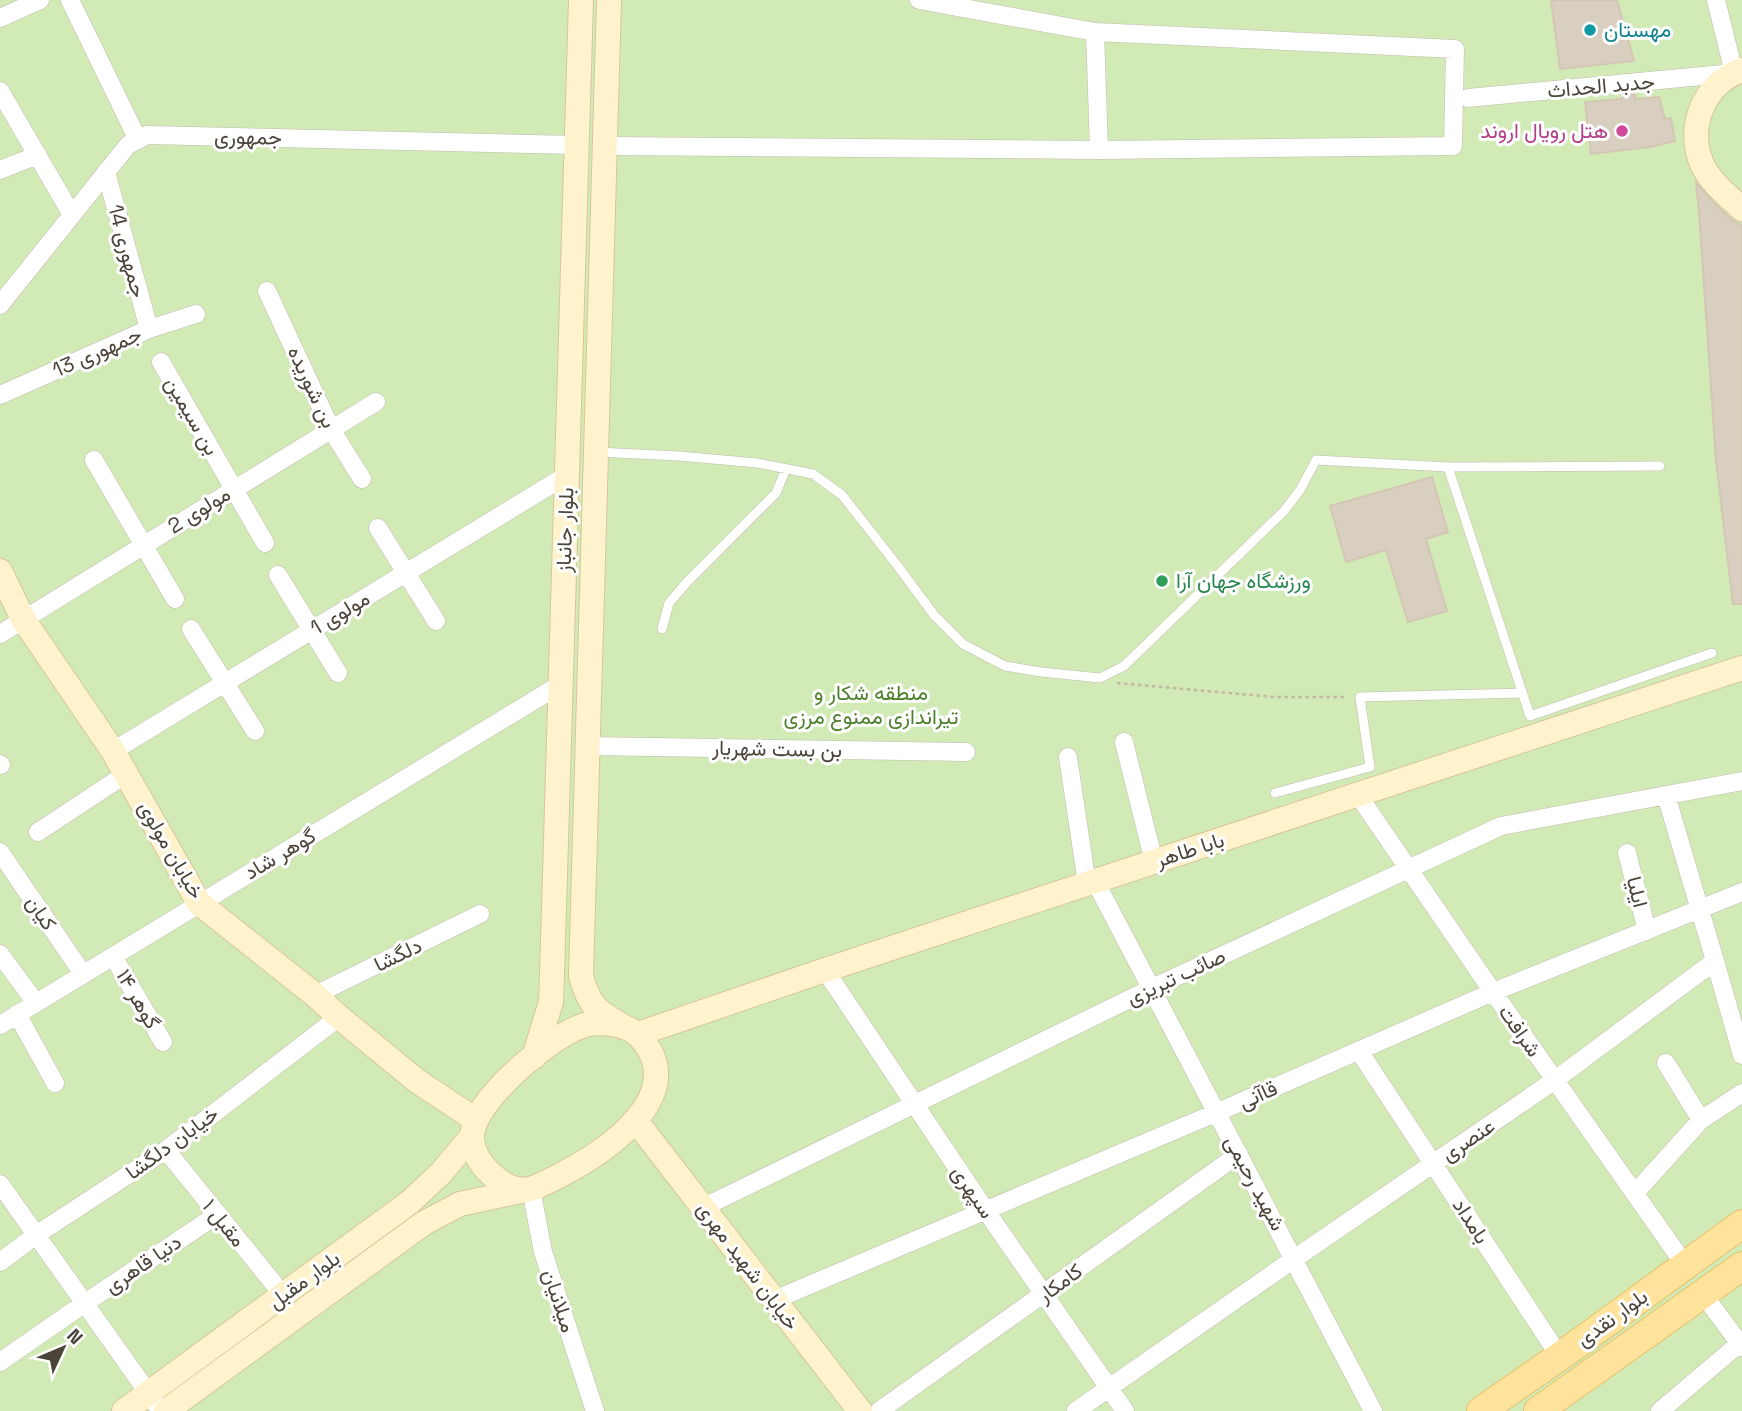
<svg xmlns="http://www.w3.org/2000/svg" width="1742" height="1411" font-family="'Space Grotesk',Vazirmatn,sans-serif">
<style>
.green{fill:#d2eab5}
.building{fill:#d8cfc1;stroke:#d3c7b4;stroke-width:2}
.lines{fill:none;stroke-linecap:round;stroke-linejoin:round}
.service-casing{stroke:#c2bbae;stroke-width:10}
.minor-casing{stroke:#c2bbae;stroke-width:19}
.secondary-casing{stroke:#d6c79b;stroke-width:26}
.primary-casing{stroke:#e6c16a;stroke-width:30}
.path{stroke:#c4b79f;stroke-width:2.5;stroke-dasharray:3.5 3.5;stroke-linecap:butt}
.service{stroke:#fff;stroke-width:9}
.minor{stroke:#fff;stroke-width:18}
.secondary{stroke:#fff3cd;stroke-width:24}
.primary{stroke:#ffe39c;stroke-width:28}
.culture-dot{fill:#0f9aa8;stroke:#fff;stroke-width:2.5}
.hotel-dot{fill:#d1479c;stroke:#fff;stroke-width:2.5}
.leisure-dot{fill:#2e9e5b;stroke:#fff;stroke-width:2.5}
.labels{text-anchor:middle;stroke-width:6;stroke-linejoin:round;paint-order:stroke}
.culture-label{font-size:21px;fill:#0d838f;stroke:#fff;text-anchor:start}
.street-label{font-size:21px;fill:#4b4439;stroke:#fff}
.hotel-label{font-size:21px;fill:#b23c85;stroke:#fff;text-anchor:end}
.leisure-label{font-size:21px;fill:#27864d;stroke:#fff;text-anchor:start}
.park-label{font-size:21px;fill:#4a7f2a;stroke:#fff}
</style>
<rect width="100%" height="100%" fill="#f6f3ec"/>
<!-- green -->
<path class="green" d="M0 0H1742V1411H0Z"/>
<!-- building -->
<path class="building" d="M1551 0H1617L1634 61 1560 69Z
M1635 94V99L1659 97 1665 119 1671 118 1675 141 1650 147 1591 154 1585 102 1622 99 1623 95Z
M1696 183 1715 204 1732 220 1740 224 1742 226V604H1733L1716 460 1699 212Z
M1432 477 1448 532 1426 539 1447 611 1408 622 1386 550 1346 562 1330 506Z"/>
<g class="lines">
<!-- service casing -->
<g class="service-casing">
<path id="service" d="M597 452 679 456 757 463 813 474 842 495 897 565 934 615 963 644 1005 666 1041 672 1100 678 1124 666 1284 511 1300 490 1316 460 1448 467 1530 716 1712 653
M1448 467 1660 466
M662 629 669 603 687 582 776 493 786 469
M1275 793 1370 767 1360 697 1523 693"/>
</g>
<!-- minor casing -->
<g class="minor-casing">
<path id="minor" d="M70 0 138 140
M919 0 1095 32
M0 18 40 0
M0 91 72 215
M1468 98 1734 73 1716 0
M604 146 1099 150 1453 146 1455 49 1095 32 1099 150
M0 170 38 155
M106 172 149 329
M267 291 331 429 362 479
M0 305 128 145 147 135 576 145
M161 362 265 543
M0 395 149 329 196 314
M94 460 175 599
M378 528 436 621
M278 575 338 673
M191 629 255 731
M0 634 376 402
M1124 742 1154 862
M587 746 966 752
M113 751 567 475
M1068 757 1087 884
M0 764 1 765
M1358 795 1493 992 1685 1265
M38 832 126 774
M0 852 83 974
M1627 853 1647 931
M1095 881 1373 1411
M0 954 36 1003
M113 956 163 1042
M1715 961 1742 1055
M825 970 986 1211 1125 1411
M315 995 480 914
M17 1014 55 1083
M0 1025 561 684
M1359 1051 1560 1357
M1666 1063 1701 1120
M166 1150 283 1295
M0 1184 161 1411
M531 1189 543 1252 595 1411
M1635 1193 1701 1120 1742 1093
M704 1207 1152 988 1501 826 1742 781
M0 1262 36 1235 166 1150 339 1017
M1703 1294 1742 1347
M774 1300 1218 1112 1493 992 1742 892
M0 1362 85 1303 218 1214
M879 1411 1239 1154
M1076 1411 1294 1259 1555 1080 1715 961 1666 795
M1660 1411 1740 1343"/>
</g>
<!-- secondary casing -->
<g class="secondary-casing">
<path id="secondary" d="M609 0 581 976C589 1005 596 1011 621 1025
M1742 70C1704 83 1686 127 1702 164 1710 182 1728 196 1742 209
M0 571 23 619 113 751 199 903 315 995 339 1017 417 1081 476 1120
M603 1023C626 1025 638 1030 650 1051 682 1111 580 1168 536 1187 522 1193 509 1189 497 1179 484 1169 471 1153 472 1135 475 1099 550 1037 582 1026 588 1023 596 1024 603 1023Z
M638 1034 825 970 1742 668
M534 1057 551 1002 552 975 581 0
M636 1121 860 1411
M124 1411 410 1202 441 1173 472 1136
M166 1411 424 1223 460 1204 520 1191"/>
</g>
<!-- primary casing -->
<g class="primary-casing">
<path id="primary" d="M1481 1411 1569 1350 1742 1224
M1538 1411 1742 1266"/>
</g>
<!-- path -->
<path class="path" d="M1117 683 1274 697H1347"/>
<!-- service -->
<use href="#service" class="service"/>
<!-- minor -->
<use href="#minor" class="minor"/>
<!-- secondary -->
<use href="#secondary" class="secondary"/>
<!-- primary -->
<use href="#primary" class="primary"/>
</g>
<!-- markers -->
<circle class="culture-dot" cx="1590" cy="30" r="7"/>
<circle class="hotel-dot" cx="1622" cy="131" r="7"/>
<circle class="leisure-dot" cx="1162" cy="581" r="7"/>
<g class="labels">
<!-- culture labels -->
<g class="culture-label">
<text x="1604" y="37">مهستان</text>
</g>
<!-- street labels -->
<g class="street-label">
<text transform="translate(1601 86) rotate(-5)" y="7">جدبد الحداث</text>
<text transform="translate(248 137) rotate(1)" y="7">جمهوری</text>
<text transform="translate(127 251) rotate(75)" y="7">جمهوری 14</text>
<text transform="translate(97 352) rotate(-24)" y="7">جمهوری 13</text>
<text transform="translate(312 387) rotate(65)" y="7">بن شوریده</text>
<text transform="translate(192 416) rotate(60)" y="7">بن سیمین</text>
<text transform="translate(199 510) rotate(-32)" y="7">مولوی 2</text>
<text transform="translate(565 530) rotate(-88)" y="7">بلوار جانباز</text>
<text transform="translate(340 613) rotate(-31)" y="7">مولوی 1</text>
<text transform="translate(777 749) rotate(1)" y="7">بن بست شهریار</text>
<text transform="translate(171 850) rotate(60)" y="7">خیابان مولوی</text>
<text transform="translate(1190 850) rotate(-18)" y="7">بابا طاهر</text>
<text transform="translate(280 854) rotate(-31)" y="7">گوهر شاد</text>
<text transform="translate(1637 892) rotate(76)" y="7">ایلیا</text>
<text transform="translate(41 913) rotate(56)" y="7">کیان</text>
<text transform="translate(398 955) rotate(-26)" y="7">دلگشا</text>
<text transform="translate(1176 977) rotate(-25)" y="7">صائب تبریزی</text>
<text transform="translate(138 999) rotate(60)" y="7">گوهر ۱۴</text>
<text transform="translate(1520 1031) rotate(55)" y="7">شرافت</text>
<text transform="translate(1258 1095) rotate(-24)" y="7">قاآنی</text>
<text transform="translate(1468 1140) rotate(-34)" y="7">عنصری</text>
<text transform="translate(172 1143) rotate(-36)" y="7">خیابان دلگشا</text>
<text transform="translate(1255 1183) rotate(62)" y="7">شهید رحیمی</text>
<text transform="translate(973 1192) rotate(56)" y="7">سپهری</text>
<text transform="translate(1471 1221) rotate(57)" y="7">بامداد</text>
<text transform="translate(224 1223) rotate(51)" y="7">مقبل ۱</text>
<text transform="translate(143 1264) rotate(-34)" y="7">دنیا قاهری</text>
<text transform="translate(748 1266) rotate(53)" y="7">خیابان شهید مهری</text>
<text transform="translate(304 1280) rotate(-36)" y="7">بلوار مقبل</text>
<text transform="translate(1060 1283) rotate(-36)" y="7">کامکار</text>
<text transform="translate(559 1301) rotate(72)" y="7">میلانیان</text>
<text transform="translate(1612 1318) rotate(-36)" y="7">بلوار نقدی</text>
</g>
<!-- hotel labels -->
<g class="hotel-label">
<text x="1608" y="138">هتل رویال اروند</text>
</g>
<!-- leisure labels -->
<g class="leisure-label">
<text x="1176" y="588">ورزشگاه جهان آرا</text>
</g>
<!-- park labels -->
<g class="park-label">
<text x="871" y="700">منطقه شکار و<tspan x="871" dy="24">تیراندازی ممنوع مرزی</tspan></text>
</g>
</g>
<!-- north arrow -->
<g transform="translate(63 1348) rotate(46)" stroke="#ffffff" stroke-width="5" paint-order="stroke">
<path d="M0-5L12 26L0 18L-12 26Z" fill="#4b4439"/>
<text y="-10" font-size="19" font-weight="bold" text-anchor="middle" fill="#4b4439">N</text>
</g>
</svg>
